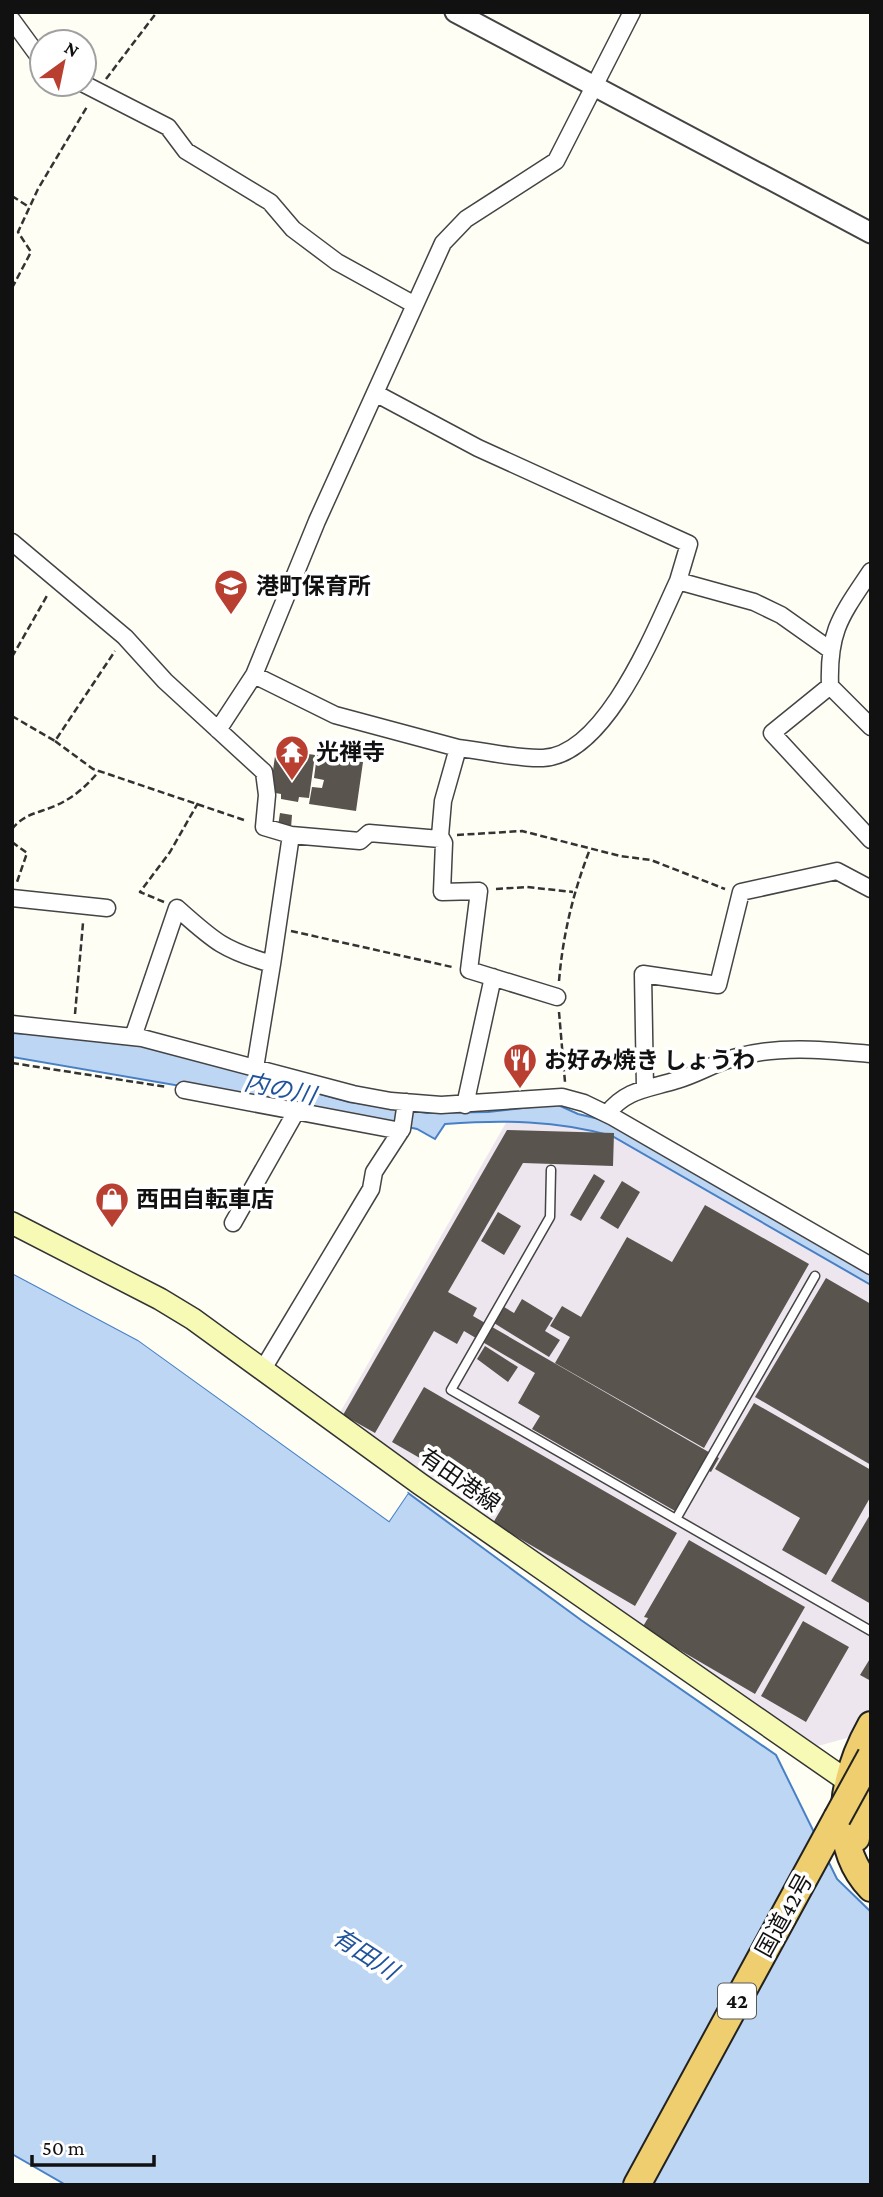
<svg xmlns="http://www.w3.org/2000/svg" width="883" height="2197" font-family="'Crimson Pro','Noto Sans JP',serif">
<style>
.industrial{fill:#eee6ee}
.water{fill:#bdd6f3;stroke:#4880c6;stroke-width:2}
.pier{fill:#fefef5}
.building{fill:#59544e}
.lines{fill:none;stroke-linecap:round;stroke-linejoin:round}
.service-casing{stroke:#444;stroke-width:11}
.minor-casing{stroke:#444;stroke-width:19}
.tertiary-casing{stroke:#444;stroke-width:23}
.secondary-casing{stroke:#333;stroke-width:24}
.trunk-casing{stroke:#222;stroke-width:30}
.path{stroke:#333;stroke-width:2.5;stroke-dasharray:7 3.5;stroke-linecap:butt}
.service{stroke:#fff;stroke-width:8}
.minor{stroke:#fff;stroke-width:16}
.tertiary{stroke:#fff;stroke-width:19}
.secondary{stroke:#f7fab5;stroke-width:21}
.trunk{stroke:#eece6e;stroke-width:26}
.trunk-bridge-casing{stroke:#222;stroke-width:30;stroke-linecap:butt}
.trunk-bridge{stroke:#eece6e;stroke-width:26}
.labels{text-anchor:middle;stroke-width:7;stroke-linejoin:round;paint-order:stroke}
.shield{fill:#fff;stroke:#585858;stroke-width:2}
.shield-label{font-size:21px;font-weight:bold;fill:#111}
.poi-label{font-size:23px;font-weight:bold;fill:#111;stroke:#fff;text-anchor:start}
.street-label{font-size:23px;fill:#111;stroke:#fff}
.water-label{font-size:24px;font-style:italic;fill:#20539c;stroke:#fff}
</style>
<rect width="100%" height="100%" fill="#fefef5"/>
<!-- industrial -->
<path class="industrial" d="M507 1121 576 1126 612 1136 871 1285V1708L857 1731 847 1738 818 1746 645 1633 338 1416Z"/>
<!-- water -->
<path class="water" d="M12 1033 84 1037 137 1044 349 1102 427 1113 488 1112 556 1104 578 1114 612 1122 871 1270V1285L612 1136C556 1120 502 1120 445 1124L435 1139 417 1129 367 1118 12 1057Z
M12 1273 138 1340 389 1521 408 1493 581 1620 776 1755 837 1879 871 1912V2185H66L12 2154Z"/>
<!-- pier -->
<path class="pier" d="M12 1270 140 1337 388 1516 405 1491 408 1493 389 1521 138 1340 12 1273Z"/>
<!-- building -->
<path class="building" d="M276 749 315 755 309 798 299 797 298 802 281 799V794L270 792Z
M317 755 363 762 356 811 309 804 312 787 322 788 324 780 314 778Z
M280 813 292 815 291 828 278 826Z
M507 1130 614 1133 613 1166 523 1163 448 1292 477 1308 473 1316 719 1458 711 1472 701 1467 675 1511 532 1429 540 1416 518 1403 535 1373 464 1331 457 1344 434 1331 375 1433 343 1415Z
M594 1174 605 1181 581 1221 570 1215Z
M622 1181 640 1192 618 1229 600 1218Z
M705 1205 809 1264 704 1448 555 1363 570 1337 550 1326 562 1306 581 1317 627 1237 672 1262Z
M498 1212 521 1226 504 1255 481 1241Z
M826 1278 871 1304V1465L755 1397Z
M522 1299 553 1318 545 1331 560 1340 549 1357 494 1323 504 1307 514 1313Z
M485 1346 518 1367 508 1382 477 1359Z
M424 1387 677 1533 635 1606 493 1523 503 1506 392 1442Z
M754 1403 871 1470V1496L826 1575 782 1550 800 1518 715 1469Z
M871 1513V1604L831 1581Z
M689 1540 805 1607 755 1694 642 1628 648 1618 644 1617Z
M803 1621 849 1647 806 1722 761 1696Z
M871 1657V1681L860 1675Z"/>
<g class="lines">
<!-- service casing -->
<g class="service-casing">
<path id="service" d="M551 1170 550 1217 451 1390 871 1631
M676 1519 815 1276"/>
</g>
<!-- minor casing -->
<g class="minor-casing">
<path id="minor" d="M12 20 42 61
M84 84 168 127 186 151 270 202 293 229 337 262 415 305
M375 393 478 448 689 544 678 581 754 602 781 615 829 649
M12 542 125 637 165 681 264 772 267 795 264 827 291 835 360 841 369 833 440 839
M871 571C841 616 828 630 830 686L871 727
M830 686 772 733 871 840
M218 730 254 675
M458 748 335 715 254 675 317 521 443 243 466 219 556 161 632 12
M12 898 107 908
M272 964 291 835
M557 997 469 970 479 891 442 892 444 843 440 836 443 801 458 748C486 751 516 759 543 758 606 755 655 630 678 581
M12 1024 142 1038 353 1094 391 1101 441 1105 562 1097 584 1103 613 1117 871 1266
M133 1037 177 908C214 941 223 950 272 964L255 1068
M645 1088 643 974 718 985 741 892 837 871 871 889
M184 1090 401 1131
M465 1105 493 977
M607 1114C626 1089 649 1089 677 1080 698 1074 716 1062 737 1057 781 1045 826 1050 871 1054
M233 1223 297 1110
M263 1369 371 1189 374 1172 402 1129 406 1102"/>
</g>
<!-- tertiary casing -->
<g class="tertiary-casing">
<path id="tertiary" d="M455 12 871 233"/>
</g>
<!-- secondary casing -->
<g class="secondary-casing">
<path id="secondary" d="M12 1223 160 1299 193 1319 420 1484 859 1789"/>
</g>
<!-- trunk casing -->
<g class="trunk-casing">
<path id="trunk" d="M871 1725C844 1773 828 1843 871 1888
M856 1838 858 1815 871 1790
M637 2185 837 1818"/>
</g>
<!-- path -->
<path class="path" d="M106 79 157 12
M12 196 29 207
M12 288 31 252 18 232 38 189 88 105
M12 657 48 594
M12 716 55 741 115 651
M55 741 93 769 247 821
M12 829C24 814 38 813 55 806 73 798 87 786 99 771
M457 835 522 831 620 856 651 860 725 889
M12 842 27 853 17 882
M496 889 527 887 573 892
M164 902 140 892 170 852 198 803
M291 931 452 967
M559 981C563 934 573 893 590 849
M559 1012 565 1082
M75 1014 83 923
M12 1063 167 1087"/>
<!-- service -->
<use href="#service" class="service"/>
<!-- minor -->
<use href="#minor" class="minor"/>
<!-- tertiary -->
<use href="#tertiary" class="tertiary"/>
<!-- secondary -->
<use href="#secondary" class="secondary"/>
<!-- trunk -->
<use href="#trunk" class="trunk"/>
<!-- trunk-bridge casing -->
<g class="trunk-bridge-casing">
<path id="trunk-bridge" d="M837 1818 871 1756"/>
</g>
<!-- trunk-bridge -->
<use href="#trunk-bridge" class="trunk-bridge"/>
</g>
<!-- icons -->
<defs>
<g id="school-pin" transform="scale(1.75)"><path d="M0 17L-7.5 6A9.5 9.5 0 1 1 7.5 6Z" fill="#b93f30" stroke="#fff"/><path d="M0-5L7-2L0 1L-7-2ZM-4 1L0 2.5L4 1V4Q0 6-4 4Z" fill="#fff"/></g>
<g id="temple-pin" transform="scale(1.75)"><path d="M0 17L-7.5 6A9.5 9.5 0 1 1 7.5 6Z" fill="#b93f30" stroke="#fff"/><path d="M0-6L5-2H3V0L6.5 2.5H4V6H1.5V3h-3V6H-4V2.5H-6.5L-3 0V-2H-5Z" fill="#fff"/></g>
<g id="restaurant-pin" transform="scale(1.75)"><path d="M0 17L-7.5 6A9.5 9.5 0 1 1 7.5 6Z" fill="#b93f30" stroke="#fff"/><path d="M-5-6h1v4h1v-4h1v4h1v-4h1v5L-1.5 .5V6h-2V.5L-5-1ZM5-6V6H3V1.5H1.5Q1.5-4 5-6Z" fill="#fff"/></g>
<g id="shop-pin" transform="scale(1.75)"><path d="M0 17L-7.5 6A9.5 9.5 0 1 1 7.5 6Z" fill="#b93f30" stroke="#fff"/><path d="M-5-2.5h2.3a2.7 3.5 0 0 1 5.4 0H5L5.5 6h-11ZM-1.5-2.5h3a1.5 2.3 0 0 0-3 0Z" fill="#fff"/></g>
</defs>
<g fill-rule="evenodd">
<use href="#school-pin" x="231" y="586"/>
<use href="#temple-pin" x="292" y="752"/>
<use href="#restaurant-pin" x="520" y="1060"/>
<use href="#shop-pin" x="112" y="1199"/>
</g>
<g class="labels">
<!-- shield labels -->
<rect class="shield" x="718" y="1983.5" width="38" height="35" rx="5"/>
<g class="shield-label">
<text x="737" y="2008">42</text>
</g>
<!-- poi labels -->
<g class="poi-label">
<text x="256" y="594">港町保育所</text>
<text x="316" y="760">光禅寺</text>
<text x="544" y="1068">お好み焼き しょうわ</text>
<text x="136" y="1207">西田自転車店</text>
</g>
<!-- street labels -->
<g class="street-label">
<text transform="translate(460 1480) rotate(35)" y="8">有田港線</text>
<text transform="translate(784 1915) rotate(-61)" y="8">国道42号</text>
</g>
<!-- water labels -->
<g class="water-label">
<text transform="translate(280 1089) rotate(12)" y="8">内の川</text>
<text transform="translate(365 1954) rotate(33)" y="8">有田川</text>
</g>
</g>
<!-- border -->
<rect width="883" height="2197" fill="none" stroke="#111111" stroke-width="28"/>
<!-- north arrow -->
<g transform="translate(63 63) rotate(33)"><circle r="33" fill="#ffffff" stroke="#a0a0a0" stroke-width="2"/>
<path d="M0-5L12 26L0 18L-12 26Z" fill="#b93f30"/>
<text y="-10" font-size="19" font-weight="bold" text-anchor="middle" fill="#111111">N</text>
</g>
<!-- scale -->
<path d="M32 2155v10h122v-10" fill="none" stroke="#111111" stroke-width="3.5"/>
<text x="42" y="2155" font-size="21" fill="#111111" stroke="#ffffff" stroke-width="5" paint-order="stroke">50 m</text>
</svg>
